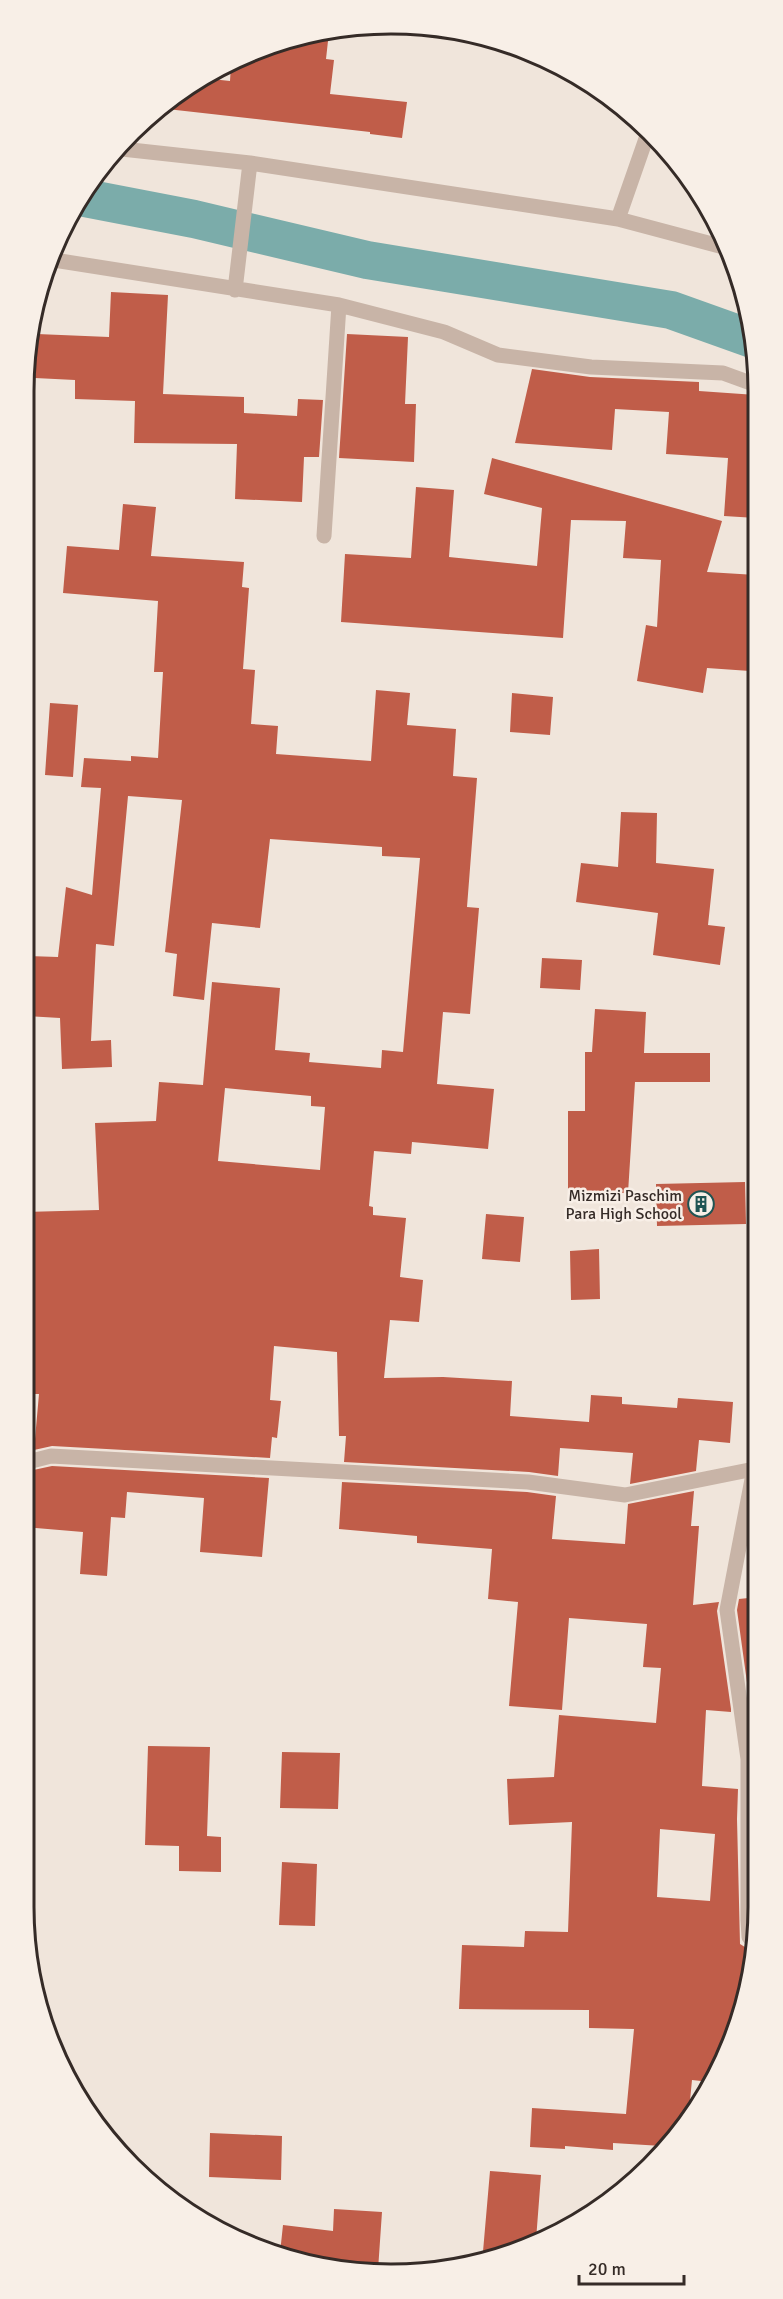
<svg xmlns="http://www.w3.org/2000/svg" width="783" height="2299" font-family="Signika,sans-serif">
<style>
.lines{fill:none;stroke-linecap:round;stroke-linejoin:round}
.canal{stroke:#7bacaa;stroke-width:38}
.building{fill:#c05d49;fill-rule:evenodd}
.minor{stroke:#c8b4a7;stroke-width:15}
.labels{text-anchor:middle;stroke-width:5;stroke-linejoin:round;paint-order:stroke}
.poi-label{font-size:16px;fill:#352b27;stroke:#f8efe7;text-anchor:end}
.rim{fill:none;stroke:#352b27;stroke-width:3}
</style>
<rect width="100%" height="100%" fill="#f0e5db"/>
<g class="lines">
<!-- canal -->
<path class="canal" d="M85 198 194 219 367 260 671 310 755 340"/>
</g>
<!-- building -->
<path class="building" d="M329 32 326 59 334 60 330 94 407 102 402 138 370 134V132L167 109 202 78 230 81 231 65Z
M111 292 168 295 163 394 244 397V413L297 416 298 399 323 400 319 457H304L302 502 235 499 237 444 134 443 135 401 75 399V380L35 378 37 334 109 337Z
M347 334 408 337 405 404H416L414 462 339 458Z
M532 369 590 377 699 382V391L756 395V518L724 516 728 458 666 454 669 412 615 409 612 450 515 443Z
M492 458 722 521 707 572 756 575 750 671 707 668 703 693 637 681 646 625 657 627 661 560 623 558 626 521 571 520 563 638 341 622 345 554 411 558 416 487 454 490 449 557 537 566 542 508 484 494Z
M123 504 156 507 151 556 244 562 242 587 249 588 243 669 255 670 251 724 278 726 276 754 371 761 376 690 410 693 407 725 456 729 453 776 477 778 467 907 479 908 470 1014 443 1012 437 1084 494 1089 488 1149 412 1142 411 1154 374 1151 369 1206 373 1207V1215L406 1218 400 1277 423 1280 419 1322 390 1320 384 1378 443 1377 512 1381 510 1416 589 1422 591 1395 622 1397V1404L677 1408 678 1398 733 1402 730 1443 699 1440 696 1471 630 1484 633 1453 560 1448 558 1476 529 1472 344 1462 346 1436H339L337 1352 274 1346 270 1400 281 1401 277 1438 272 1437 270 1458 52 1446 34 1450 39 1394H24V1212L99 1210 95 1123 156 1121 159 1082 203 1085 212 982 280 988 275 1050 310 1053 309 1062 381 1068 382 1050 403 1052 420 858 382 856V847L270 839 260 928 212 923 204 1000 173 996 177 954 165 952 182 800 128 796 114 946 96 944 91 1041 111 1040 112 1067 62 1069 60 1018 26 1016 28 956 58 957 66 887 92 895 101 788 81 787 84 758 131 761V756L158 758 163 672H154L158 601 63 593 67 546 119 550ZM225 1088 311 1096V1106L325 1107 320 1170 218 1161Z
M512 693 553 697 550 735 510 732Z
M50 703 78 705 73 777 45 775Z
M621 812 657 813 656 863 714 869 708 925 725 927 720 965 653 955 658 913 576 902 581 863 618 867Z
M542 958 582 960 580 990 540 988Z
M595 1009 646 1012 644 1053H710V1082H635L628 1193H568V1111H585V1052H592Z
M745 1182 746 1224 657 1226 656 1184Z
M486 1214 524 1217 520 1262 482 1259Z
M599 1249 600 1299 571 1300 570 1251Z
M52 1466 269 1478 262 1557 200 1552 204 1498 127 1492 125 1518 111 1517 107 1576 80 1574 83 1532 24 1527V1472Z
M342 1482 527 1492 556 1496 552 1539 625 1544 628 1504 694 1491 691 1526H699L693 1605 719 1602 717 1611 731 1709V1712L706 1710 702 1786 738 1789 737 1819 740 1944 753 1952 747 2002 710 2082 692 2080 688 2121 662 2146 613 2143V2150L565 2146V2149L530 2147 532 2108 626 2114 634 2029 589 2028V2010L459 2009 462 1945 524 1947 525 1931 568 1932 572 1822 509 1825 507 1779 554 1777 559 1715 656 1723 661 1668 643 1667 647 1624 569 1618 562 1710 509 1706 518 1602 488 1599 492 1549 417 1543V1536L339 1529ZM660 1829 715 1834 710 1901 657 1897Z
M758 1597 759 1696 749 1697 737 1610 739 1599Z
M148 1746 210 1747 207 1836 221 1837V1872L179 1871V1846L145 1845Z
M282 1752 340 1753 338 1809 280 1808Z
M282 1862 317 1864 315 1926 279 1925Z
M210 2133 282 2136 281 2180 209 2177Z
M490 2171 541 2175 536 2240 482 2263Z
M334 2209 382 2212 378 2270 344 2272 280 2253 283 2225 333 2231Z"/>
<g class="lines">
<!-- minor -->
<path class="minor" d="M122 149 250 163 618 219 727 248
M618 219 648 133
M54 260 339 305 444 332 498 355 591 367 723 373 756 385
M235 290 250 163
M324 536 339 305
M24 1463 51 1456 528 1482 625 1495 754 1469 758 1457
M754 1942 749 1937 748 1920V1759L727 1610 754 1469"/>
</g>
<!-- icons -->
<defs>
<g id="building-ring" transform="scale(1.35)"><circle r="9.5" fill="#f8efe7" stroke="#1f5453" stroke-width="1.5"/><path d="M-4-6H4V6H1V3H-1V6H-4ZM-2.5-4.3h1.7v1.8h-1.7ZM.8-4.3h1.7v1.8H.8ZM-2.5-1h1.7V.8h-1.7ZM.8-1h1.7V.8H.8Z" fill="#1f5453"/></g>
</defs>
<g fill-rule="evenodd">
<use href="#building-ring" x="701" y="1204"/>
</g>
<g class="labels">
<!-- poi labels -->
<g class="poi-label">
<text x="682" y="1201">Mizmizi Paschim<tspan x="682" dy="18">Para High School</tspan></text>
</g>
</g>
<!-- crop -->
<path d="M0 0H783V2299H0ZM391 34H391A357 357 0 0 1 748 391V1907A357 357 0 0 1 391 2264H391A357 357 0 0 1 34 1907V391A357 357 0 0 1 391 34Z" fill="#f8efe7" fill-rule="evenodd"/>
<path class="rim" d="M391 34H391A357 357 0 0 1 748 391V1907A357 357 0 0 1 391 2264H391A357 357 0 0 1 34 1907V391A357 357 0 0 1 391 34Z"/>
<!-- scale -->
<path d="M579 2275v9h105v-9" fill="none" stroke="#352b27" stroke-width="3"/>
<text x="588" y="2275" font-size="18" fill="#352b27" stroke="#f8efe7" stroke-width="4.5" paint-order="stroke">20 m</text>
</svg>
